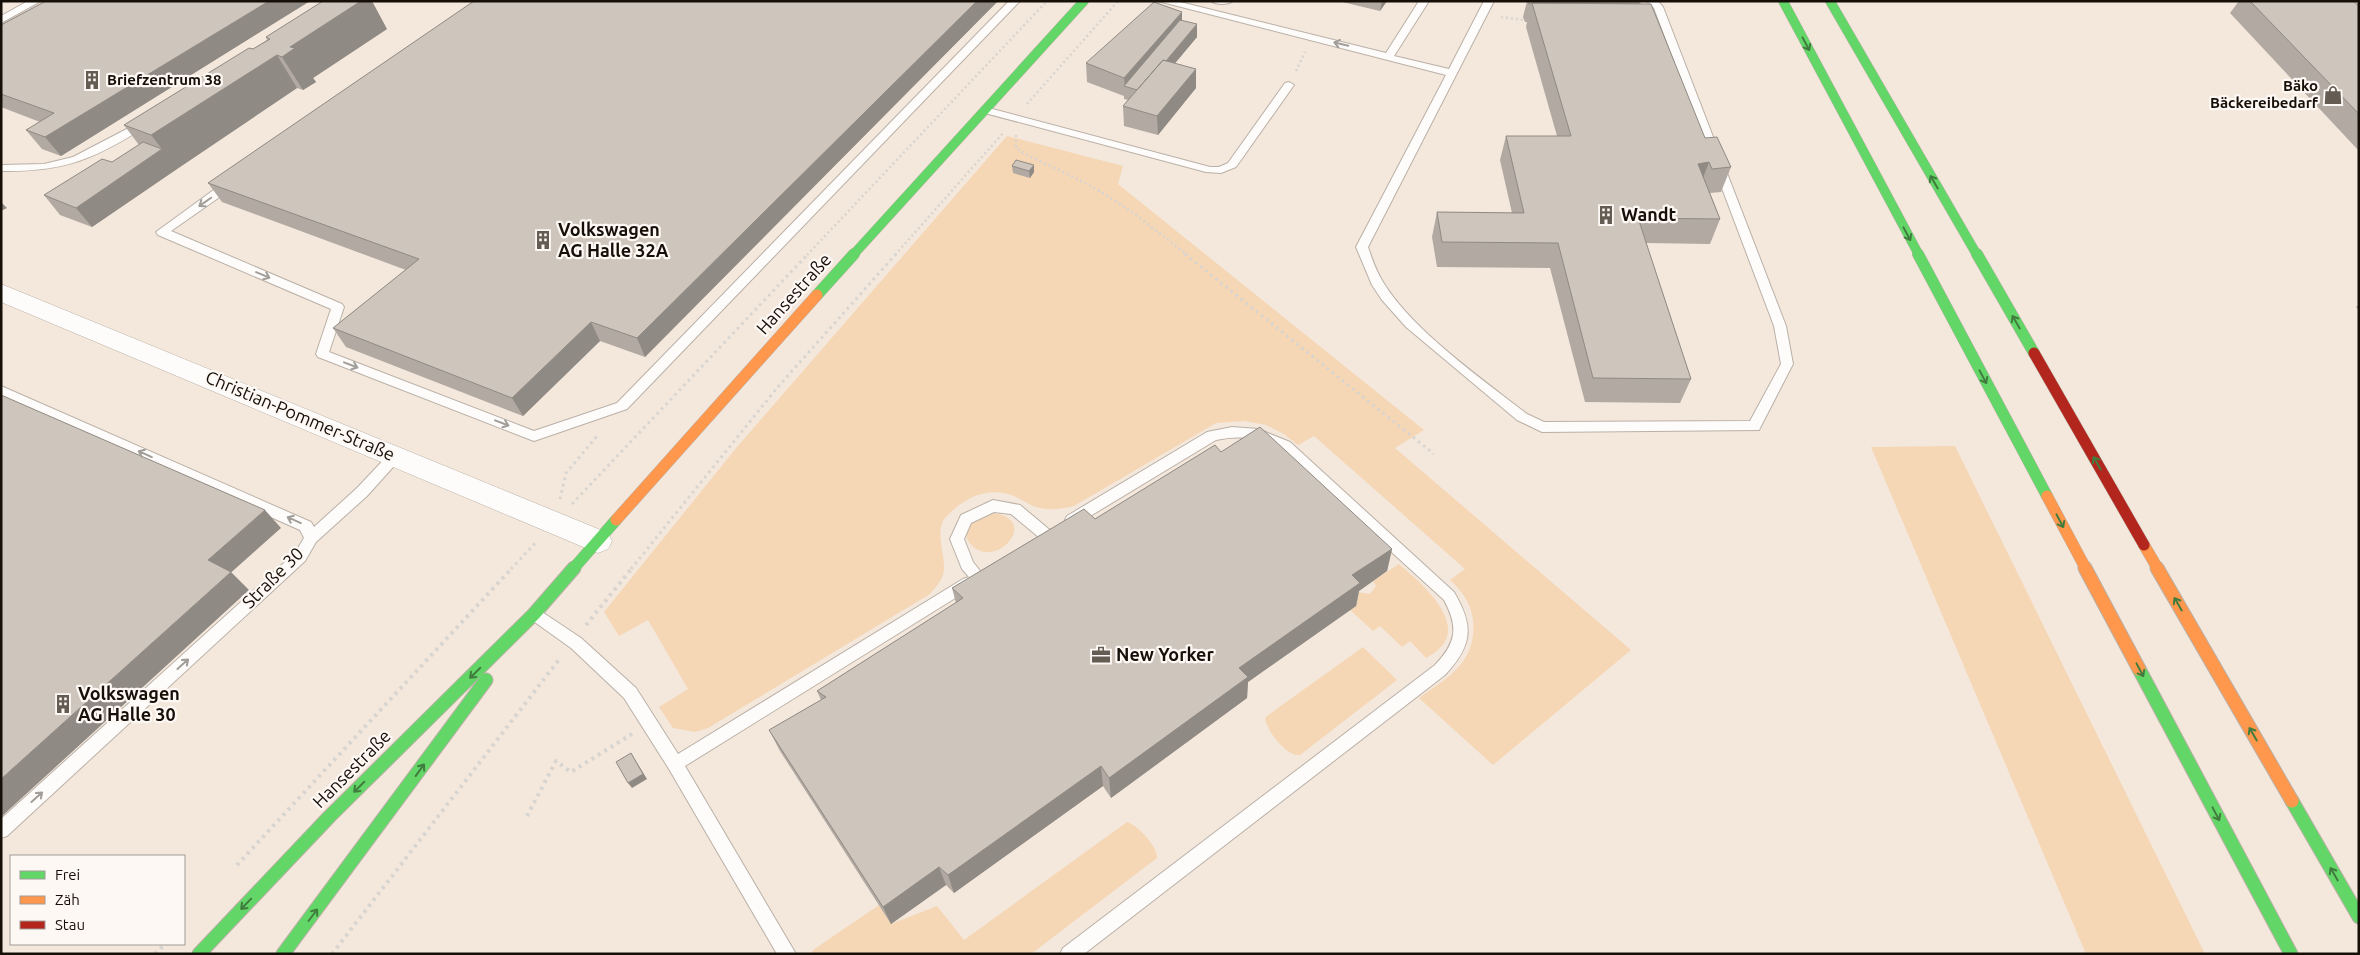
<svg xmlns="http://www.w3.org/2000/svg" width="2360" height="955" font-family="Ubuntu,sans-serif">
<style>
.green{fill:#f5d6b5}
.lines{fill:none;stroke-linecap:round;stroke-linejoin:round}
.lane-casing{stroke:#bab0a7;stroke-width:2}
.street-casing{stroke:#bab0a7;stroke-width:1}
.fast-far2-casing{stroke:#bab0a7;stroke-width:10}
.fast-far1-casing{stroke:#bab0a7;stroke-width:12}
.fast-casing{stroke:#bab0a7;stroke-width:15}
.slow-far1-casing{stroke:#bab0a7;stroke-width:12}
.slow-casing{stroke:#bab0a7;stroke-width:15}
.jam-casing{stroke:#bab0a7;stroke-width:12}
.path-far2{stroke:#d8d4d0;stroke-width:2.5;stroke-dasharray:2 3;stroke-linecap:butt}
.path-far1{stroke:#d8d4d0;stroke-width:3;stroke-dasharray:2.5 4;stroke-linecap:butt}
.path{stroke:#d8d4d0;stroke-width:4;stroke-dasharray:3 4.5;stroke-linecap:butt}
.lane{fill:#fdfcfa;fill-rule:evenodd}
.street{fill:#fdfcfa;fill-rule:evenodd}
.fast-far2{stroke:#63d668;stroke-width:9}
.fast-far1{stroke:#63d668;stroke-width:11}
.fast{stroke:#63d668;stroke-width:13}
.slow-far1{stroke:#ff974d;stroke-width:11}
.slow{stroke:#ff974d;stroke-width:13}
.jam{stroke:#b3261e;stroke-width:11}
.wall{fill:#b1a9a2}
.shaded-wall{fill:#908a84}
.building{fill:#cec5bc;stroke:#908a84}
.oneway{stroke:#a19d99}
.oneway2{stroke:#407c3d}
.labels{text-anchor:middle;stroke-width:4.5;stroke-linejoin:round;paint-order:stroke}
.far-poi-label{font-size:15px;font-weight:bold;fill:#160f08;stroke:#fdf8f4;text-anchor:start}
.poi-label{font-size:18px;font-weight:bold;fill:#160f08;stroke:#fdf8f4;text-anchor:start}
.street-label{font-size:18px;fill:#160f08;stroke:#fdf8f4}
</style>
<rect width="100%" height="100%" fill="#f4e8dc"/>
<!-- green -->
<path class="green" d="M1007 136 1123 166 1118 184 1424 430 1395 448 1631 650 1493 765 1419 698C1449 677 1477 662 1473 620 1471 603 1462 591 1450 580L1465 569 1314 436 1298 445 1284 434 1266 425 1245 421 1216 423 1074 506C1062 509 1049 511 1036 507 1027 504 1019 497 1008 494 984 488 963 499 947 516 932 530 948 558 943 575 940 583 935 588 930 594L708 728 695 732 673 728 659 707 688 689 648 620 619 636 604 612 737 447Z
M1955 446 2205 954H2086L1871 447Z
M992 513C1045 519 990 578 967 539 965 522 978 519 992 513Z
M1399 564C1423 585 1479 631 1426 658L1410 641 1402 647 1380 626 1373 631 1350 610 1356 606V592L1370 594 1376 586 1373 581Z
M1363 647 1397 680 1300 755C1286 756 1268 732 1265 719L1267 716Z
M1127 822C1138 825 1158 847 1157 858L1031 954H811L813 950 879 905 891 924 937 906 964 940Z"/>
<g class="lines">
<!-- lane casing -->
<g class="lane-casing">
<path id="lane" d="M28 1H41L1 23V16Z
M1009 1H1020L627 409 534 441 318 357 316 354 331 309 158 235 156 232 226 181H234V187L171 231 342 304 344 307 329 352 534 431 617 403Z
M1158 1H1176L1386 53 1419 1H1429L1394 56 1449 69 1484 1H1494L1368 247C1372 259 1376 271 1383 282 1412 330 1482 379 1527 414L1544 422 1750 421 1781 364 1774 326 1654 8 1647 1H1658L1663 7 1786 326 1793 364 1759 430 1542 432 1517 420 1406 327 1382 300 1372 285 1356 247 1446 75Z
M1211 1H1233C1228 5 1216 5 1211 1Z
M1289 82 1294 85 1236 167 1221 173 1206 172 981 112 980 110 985 107 1210 167H1219L1228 163 1285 83Z
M144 120 149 123 148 125C95 159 65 172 1 171V165L44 164 73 157Z
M1 386 311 522 314 527 357 488 391 452 396 451 403 456 367 496 316 542 305 561 7 836 1 838V819L295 553 304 538 300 530 1 397Z
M1232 427 1258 429 1290 442 1454 592C1474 626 1473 645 1445 675L1084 954H1060L1063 948 1435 665C1456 643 1459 628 1444 600L1280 450C1258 437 1240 435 1216 440L1077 524H1067L1065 520 1067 516 1207 432Z
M993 500 1020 505 1051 531 1053 535 1051 539H1041L1011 514 994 512 971 523 964 539 973 562 985 577 983 581 975 582 973 587 685 766 796 954H777L669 769 624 698 571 648 529 618 527 614 529 610 534 608 539 610 581 638 636 688 678 754 963 579 969 577 962 569 950 539 961 515Z"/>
</g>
<!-- street casing -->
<g class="street-casing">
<path id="street" d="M1 284 608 533 612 541 608 549 598 553 588 549 1 302Z"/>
</g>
<!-- fast-far2 casing -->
<g class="fast-far2-casing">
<path id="fast-far2" d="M1783 1 1919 255
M1830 1 1977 255
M853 255 1084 1"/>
</g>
<!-- fast-far1 casing -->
<g class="fast-far1-casing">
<path id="fast-far1" d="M1918 254 2047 496
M1977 254 2034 353
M817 295 854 254
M573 569 616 520"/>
</g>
<!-- fast casing -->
<g class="fast-casing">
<path id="fast" d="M2139 669 2291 954
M2292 801 2359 917
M199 954 329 817 534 614 574 568
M283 954 486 680"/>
</g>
<!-- slow-far1 casing -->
<g class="slow-far1-casing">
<path id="slow-far1" d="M2047 496 2086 569
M616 520 817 295
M2144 545 2158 569"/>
</g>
<!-- slow casing -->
<g class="slow-casing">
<path id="slow" d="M2085 568 2139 669
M2157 568 2292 801"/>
</g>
<!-- jam casing -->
<g class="jam-casing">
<path id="jam" d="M2034 353 2144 545"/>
</g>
<!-- path-far2 -->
<path class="path-far2" d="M1501 17 1523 20
M1296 71 1305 52
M1027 104 1118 1
M1016 135V148C1035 161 1057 168 1077 179 1118 199 1152 227 1187 255
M807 255 1047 1
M895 255 1004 132"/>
<!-- path-far1 -->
<path class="path-far1" d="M1185 254 1434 454
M560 499 566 473 598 435
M572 504 808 254
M511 569 537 541
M631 569 777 388 896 254"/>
<!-- path -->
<path class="path" d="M586 625 632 568
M527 816 556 761 571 772 632 734
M237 865 512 568
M155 954 165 944
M332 954 561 657"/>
<!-- lane -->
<use href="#lane" class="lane"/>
<!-- street -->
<use href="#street" class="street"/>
<!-- fast-far2 -->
<use href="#fast-far2" class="fast-far2"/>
<!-- fast-far1 -->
<use href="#fast-far1" class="fast-far1"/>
<!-- fast -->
<use href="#fast" class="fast"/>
<!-- slow-far1 -->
<use href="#slow-far1" class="slow-far1"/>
<!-- slow -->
<use href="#slow" class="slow"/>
<!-- jam -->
<use href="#jam" class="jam"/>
</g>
<!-- wall -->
<path class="wall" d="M46 1H310L61 156 42 149 26 130 40 122 1 107V25Z
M998 1 645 357 600 341 523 416 346 347 333 328 406 270 222 202 208 183Z
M1338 1H1387L1380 11Z
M1527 1H1641L1640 3 1705 138 1731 167 1721 192 1710 193 1720 219 1710 244 1646 243 1691 379 1680 403 1585 402 1550 268 1437 267 1432 237 1437 212 1512 213 1500 160 1506 136H1557L1526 27 1527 22H1525L1523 17Z
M2239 1H2353L2359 6V151L2230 13Z
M1182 21 1197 37 1175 63 1196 88 1158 135 1124 126 1123 106 1128 100 1124 99V96L1087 82 1086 63Z
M387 29 313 78 316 82 303 90 297 88 177 169 92 227 60 215 44 195 112 162 139 145 124 125 253 49 267 40 266 37Z
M1034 165V172L1030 178 1013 173 1012 166Z
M2359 304V310L2356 307Z
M1221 452 1392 549 1387 571 1359 591 1356 606 1248 682 1247 698 1111 798 1103 786 954 893 946 885 891 924 780 751 769 730 821 700 817 691 956 603 952 588 1095 519Z"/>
<!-- shaded-wall -->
<path class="shaded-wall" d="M269 1H310L61 156 45 137Z
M360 1H372L387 29 313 78 316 82 303 90 282 57 290 47Z
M977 1H998L645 357 637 338Z
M1382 1H1387L1380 11Z
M1182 12V30L1125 86 1124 78Z
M1197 24V37L1141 104V91Z
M277 55 297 88 177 169 92 227 76 208 162 149 151 135Z
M1196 69V88L1158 135 1157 116Z
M1709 162 1700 186 1698 164Z
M1034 165V172L1030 178 1029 171Z
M1 202 7 208 1 211Z
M591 322 600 341 523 416 512 398Z
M265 510 281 528 226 577 208 560Z
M1392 549 1387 571 1359 591 1356 606 1248 682 1247 698 1111 798 1109 778 1239 668 1352 575Z
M231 572 249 590 1 817V779Z
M631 753 647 779 632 788 628 783Z
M1101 766 1103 786 954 893 948 875Z
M939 867 946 885 891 924 883 907Z"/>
<!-- building -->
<path class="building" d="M46 1H269L45 137 26 130 54 113 1 94V25Z
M323 1H361L290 47 295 48 282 57 277 55 151 135 124 125 249 48 253 49 270 39 266 37Z
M474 1H977L637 338 591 322 512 398 333 328 419 259 208 183Z
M1529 1H1636L1638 3H1532L1529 4Z
M2250 1H2353L2359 6V114Z
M1154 2 1182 12 1124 78 1086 63Z
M1532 3 1651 4 1705 138 1717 137 1731 167 1712 169 1709 162 1698 164 1720 219 1638 218 1691 379 1593 378 1558 243 1442 242 1437 212 1524 213 1506 136H1571Z
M1180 20 1197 24 1166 61 1163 60 1137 90 1124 86Z
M1163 60 1196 69 1157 116 1123 106Z
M143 142 162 149 76 208 44 195 102 159 112 162Z
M1016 160 1034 165 1029 171 1012 166Z
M1 395 265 510 208 560 231 572 1 779Z
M1260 427 1392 549 1352 575 1360 583 1239 668 1248 677 1109 778 1101 766 948 875 939 867 883 907 769 730 826 697 817 691 963 598 952 588 1084 509 1095 519 1215 445 1221 452Z
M631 753 643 774 628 783 616 762Z"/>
<!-- one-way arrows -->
<defs><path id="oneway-shaft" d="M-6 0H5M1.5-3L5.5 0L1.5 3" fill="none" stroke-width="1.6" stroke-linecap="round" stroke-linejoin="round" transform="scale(1.25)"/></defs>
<g class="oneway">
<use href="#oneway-shaft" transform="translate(1341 44) rotate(-167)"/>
<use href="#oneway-shaft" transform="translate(205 202) rotate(145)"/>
<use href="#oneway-shaft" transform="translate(263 275) rotate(23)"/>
<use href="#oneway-shaft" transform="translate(351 365) rotate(21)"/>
<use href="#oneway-shaft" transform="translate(502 423) rotate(21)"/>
<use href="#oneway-shaft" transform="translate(145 454) rotate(-156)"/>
<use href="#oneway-shaft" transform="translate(294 520) rotate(-156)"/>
<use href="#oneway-shaft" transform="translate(183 664) rotate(-42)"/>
<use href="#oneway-shaft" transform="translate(37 797) rotate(-42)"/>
</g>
<g class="oneway2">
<use href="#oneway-shaft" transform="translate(1806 44) rotate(62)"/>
<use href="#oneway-shaft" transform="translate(1934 182) rotate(-120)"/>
<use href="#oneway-shaft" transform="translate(1907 234) rotate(62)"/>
<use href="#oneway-shaft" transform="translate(2016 322) rotate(-120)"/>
<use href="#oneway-shaft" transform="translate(1983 377) rotate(62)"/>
<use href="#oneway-shaft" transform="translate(2097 463) rotate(-120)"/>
<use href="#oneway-shaft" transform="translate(2060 521) rotate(62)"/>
<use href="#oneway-shaft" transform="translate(2178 604) rotate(-120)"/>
<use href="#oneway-shaft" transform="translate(2140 670) rotate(62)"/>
<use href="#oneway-shaft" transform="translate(475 673) rotate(135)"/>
<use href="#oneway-shaft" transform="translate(2253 734) rotate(-120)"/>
<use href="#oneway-shaft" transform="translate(420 770) rotate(-54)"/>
<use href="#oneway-shaft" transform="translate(359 787) rotate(135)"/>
<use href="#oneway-shaft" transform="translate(2216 814) rotate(62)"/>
<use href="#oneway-shaft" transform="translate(2334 874) rotate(-120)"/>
<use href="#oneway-shaft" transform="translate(246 904) rotate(134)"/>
<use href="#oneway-shaft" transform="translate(313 915) rotate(-53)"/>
</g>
<!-- icons -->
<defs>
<g id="building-bare" transform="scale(1.5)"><path d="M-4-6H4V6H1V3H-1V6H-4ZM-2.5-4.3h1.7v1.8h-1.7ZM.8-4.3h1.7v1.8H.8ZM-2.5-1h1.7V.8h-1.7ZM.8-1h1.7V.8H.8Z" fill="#645b52" stroke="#fdf8f4" stroke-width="2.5" paint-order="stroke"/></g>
<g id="shop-bare" transform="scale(1.5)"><path d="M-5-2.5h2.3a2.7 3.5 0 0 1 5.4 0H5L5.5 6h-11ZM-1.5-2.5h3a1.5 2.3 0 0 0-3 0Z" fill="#645b52" stroke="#fdf8f4" stroke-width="2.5" paint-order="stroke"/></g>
<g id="office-bare" transform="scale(1.5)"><path d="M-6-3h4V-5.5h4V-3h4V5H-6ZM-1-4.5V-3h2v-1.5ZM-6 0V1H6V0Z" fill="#645b52" stroke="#fdf8f4" stroke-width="2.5" paint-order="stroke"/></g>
</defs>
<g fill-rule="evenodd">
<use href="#building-bare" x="92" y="80"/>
<use href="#shop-bare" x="2333" y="95"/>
<use href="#building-bare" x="1606" y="215"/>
<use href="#building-bare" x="543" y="240"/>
<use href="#office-bare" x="1101" y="655"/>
<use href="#building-bare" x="63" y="704"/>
</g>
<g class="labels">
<!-- far-poi labels -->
<g class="far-poi-label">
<text x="107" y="85">Briefzentrum 38</text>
<text x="2318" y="91" text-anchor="end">Bäko<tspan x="2318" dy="17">Bäckereibedarf</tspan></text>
</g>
<!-- poi labels -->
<g class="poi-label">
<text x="1621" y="221">Wandt</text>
<text x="558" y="236">Volkswagen<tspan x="558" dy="21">AG Halle 32A</tspan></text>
<text x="1116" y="661">New Yorker</text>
<text x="78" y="700">Volkswagen<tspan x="78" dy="21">AG Halle 30</tspan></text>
</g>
<!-- street labels -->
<g class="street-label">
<text transform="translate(794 294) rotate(-48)" y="6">Hansestraße</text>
<text transform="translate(300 416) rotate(23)" y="6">Christian-Pommer-Straße</text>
<text transform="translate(273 578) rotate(-45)" y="6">Straße 30</text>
<text transform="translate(352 769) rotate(-45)" y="6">Hansestraße</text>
</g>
</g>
<!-- border -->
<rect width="2360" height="955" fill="none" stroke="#160f08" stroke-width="5"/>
<!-- legend -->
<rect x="10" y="855" width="175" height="90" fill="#fdf8f4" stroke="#a19b96"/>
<rect x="20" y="871" width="25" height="8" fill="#63d668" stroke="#a19b96"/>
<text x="55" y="880" font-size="15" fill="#160f08">Frei</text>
<rect x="20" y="896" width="25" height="8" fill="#ff974d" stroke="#a19b96"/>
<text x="55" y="905" font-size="15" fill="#160f08">Zäh</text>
<rect x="20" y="921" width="25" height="8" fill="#b3261e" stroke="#a19b96"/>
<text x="55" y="930" font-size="15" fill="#160f08">Stau</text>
</svg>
